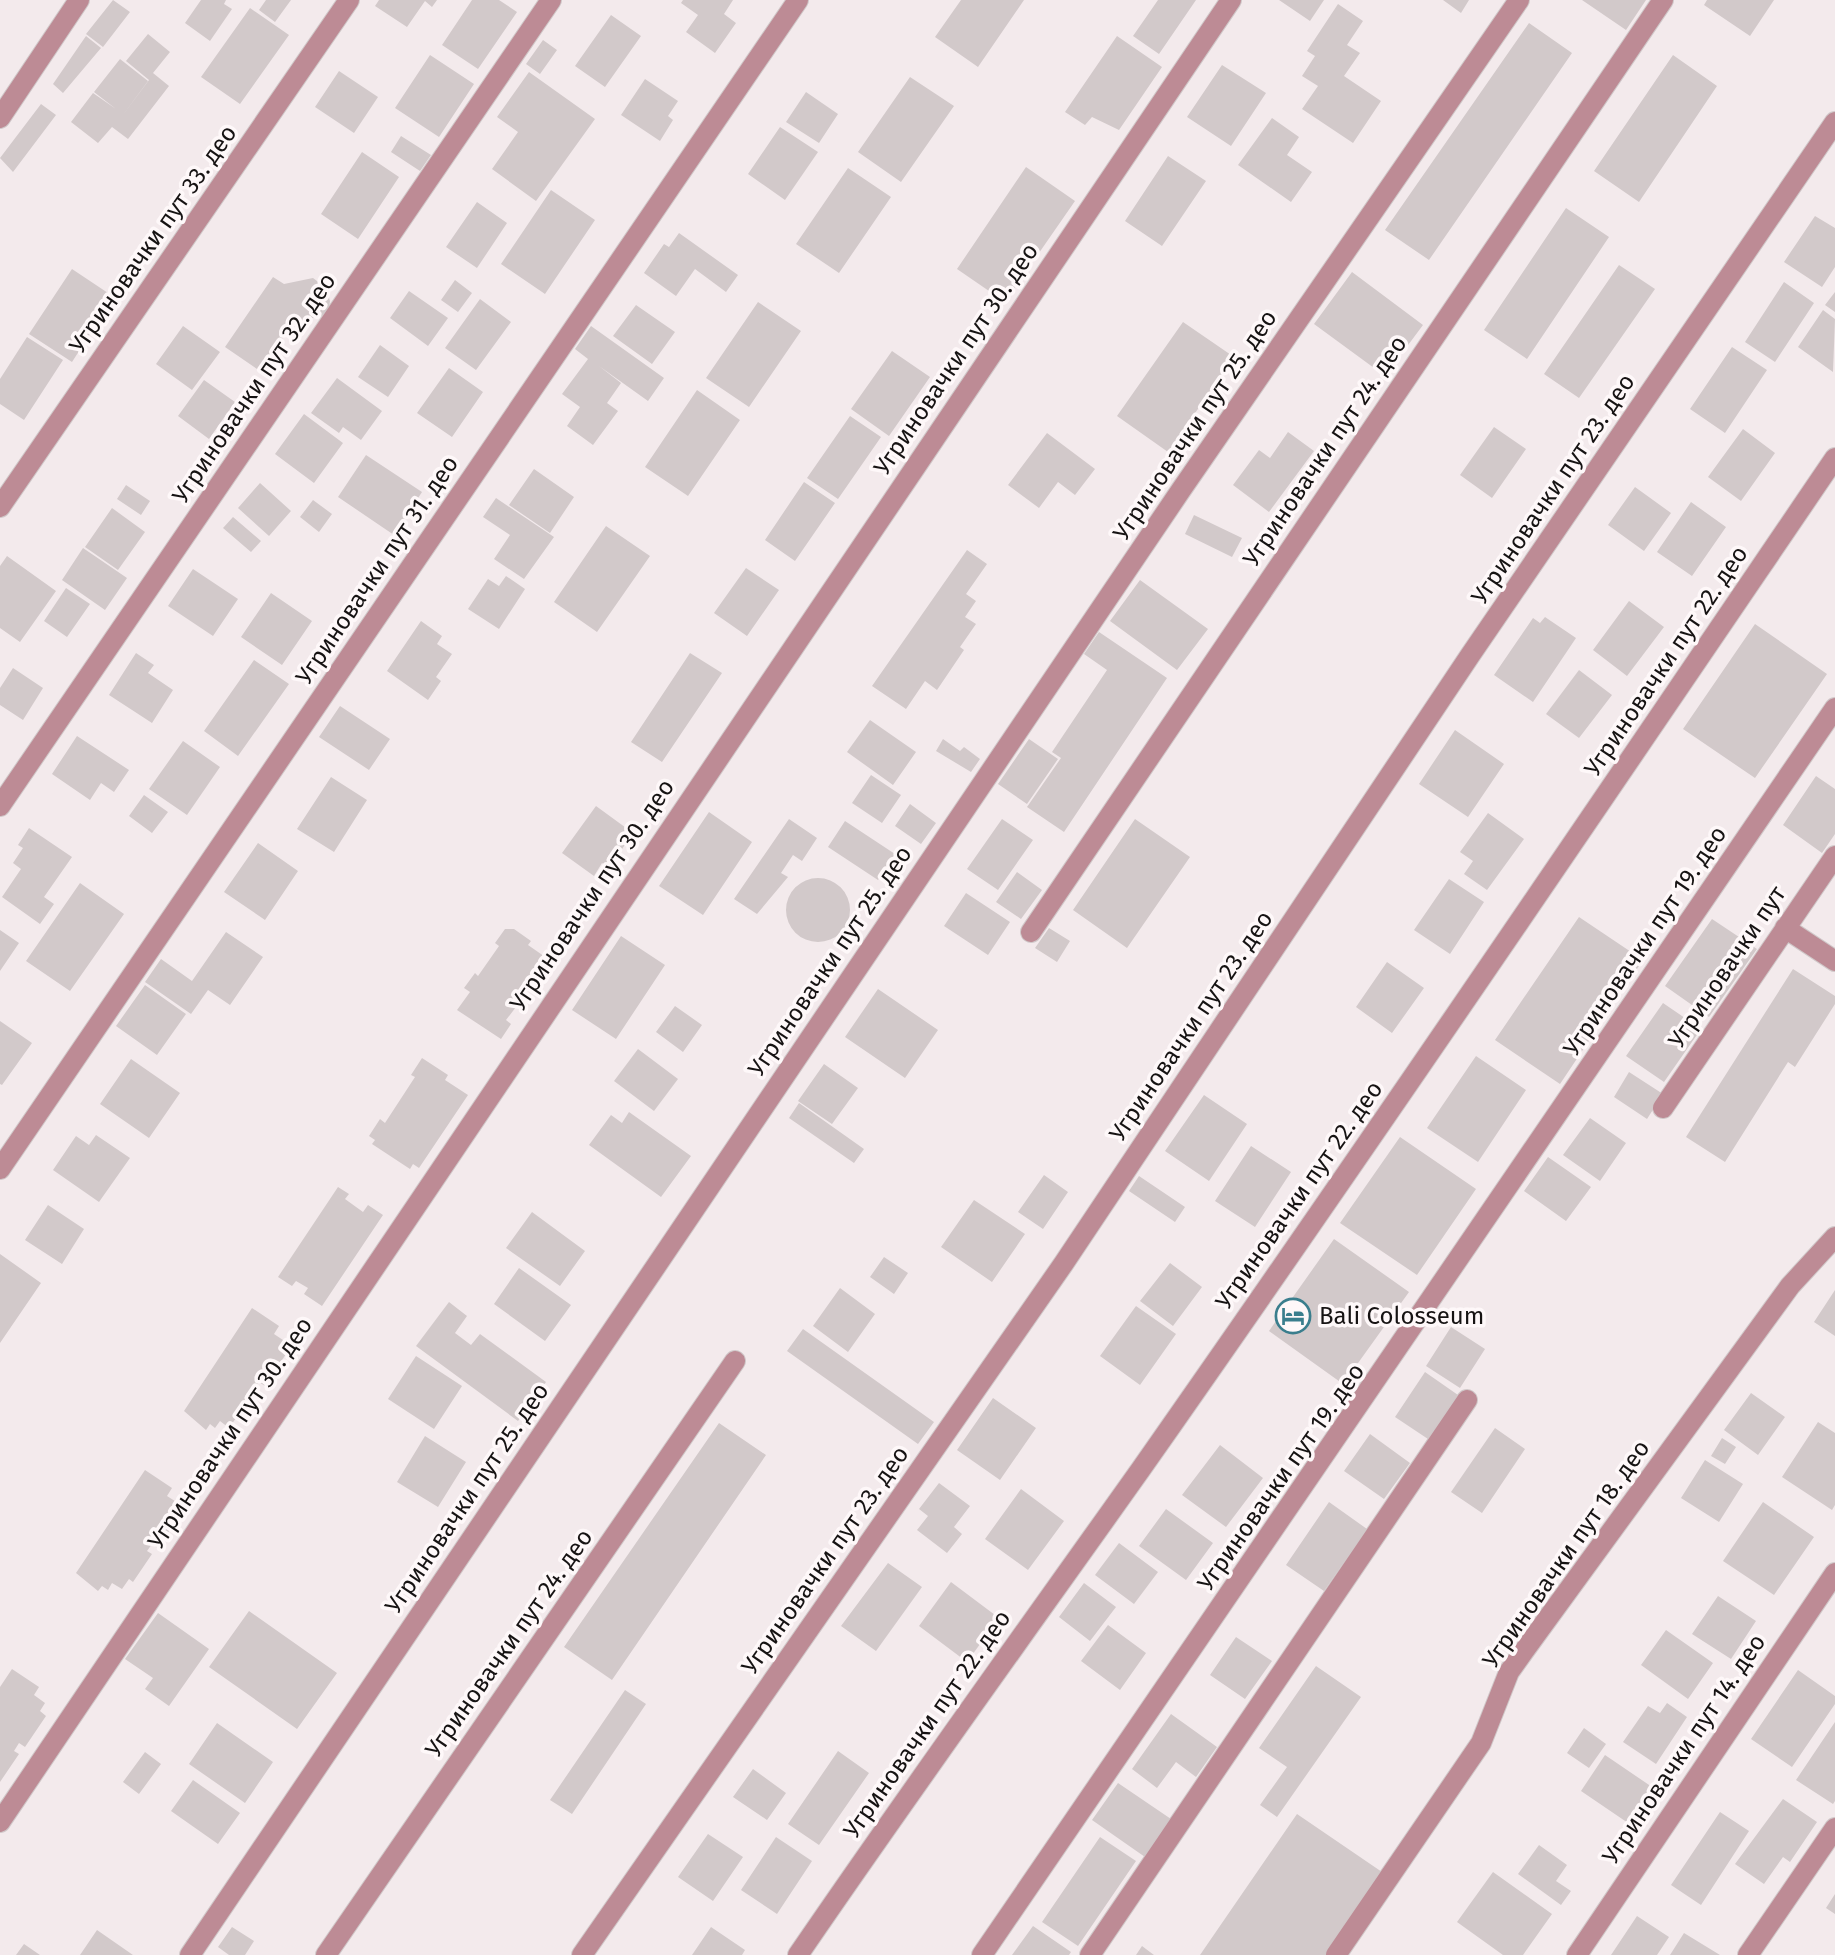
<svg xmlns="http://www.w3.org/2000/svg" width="1835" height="1955" font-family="'Fira Sans',sans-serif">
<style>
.building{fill:#d2c9ca}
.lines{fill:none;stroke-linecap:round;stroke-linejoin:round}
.street-casing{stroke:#d0c8c9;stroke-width:22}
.street{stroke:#bd8b95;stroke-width:20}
.labels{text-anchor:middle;stroke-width:7;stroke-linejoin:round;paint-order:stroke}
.street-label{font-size:24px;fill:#161313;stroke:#fef8f9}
.poi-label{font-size:24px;fill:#161313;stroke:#fef8f9;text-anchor:start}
</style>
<rect width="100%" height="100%" fill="#f3eaec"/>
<!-- building -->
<path class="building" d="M113 0 130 12 103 47 86 34Z
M201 0H226L224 4 232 9 210 41 185 23Z
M266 0H291L275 22 259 10Z
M379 0H437L432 7 425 1 407 27 375 6Z
M472 0H499L517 12 478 69 442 45Z
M683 0H733L724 14 736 23 715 53 686 32 698 15 681 3Z
M961 0H1024L978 67 935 37Z
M1158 0H1196L1159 54 1133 36Z
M1279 0H1324L1310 21Z
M1443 0H1469L1461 13Z
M1582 0H1646L1626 30Z
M1707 0H1774L1750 36 1704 5Z
M1338 4 1363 21 1347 45 1360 53 1344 76 1381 101 1353 143 1302 109 1318 86 1302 76 1315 56 1307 51Z
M250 8 289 35 240 104 201 77Z
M611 15 641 36 605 87 575 66Z
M1529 23 1572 53 1429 260 1385 230Z
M148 34 170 52 153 73 169 86 128 139 112 127 98 143 71 122 93 93 116 109 94 92 120 59 148 81 122 116 149 80 126 61Z
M86 36 101 48 63 93 53 84Z
M1117 36 1162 67 1119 130 1092 117 1085 125 1065 112Z
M543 40 557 50 540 74 526 64Z
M430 55 474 84 439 137 395 108Z
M1673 55 1717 86 1639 202 1594 171Z
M1222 65 1266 93 1231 146 1187 117Z
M339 71 378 97 354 133 315 107Z
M529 72 595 119 536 201 492 169 518 132 497 117Z
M910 77 954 106 901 182 858 152Z
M645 79 678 101 668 116 673 120 660 141 621 115Z
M806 92 838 114 819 143 786 122Z
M41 104 56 115 13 172 0 158Z
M1272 118 1299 137 1287 155 1312 172 1291 202 1238 165Z
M780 127 818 152 785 200 748 174Z
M401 136 431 155 420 171 391 152Z
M362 152 399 177 358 239 321 214Z
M1168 156 1206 181 1162 246 1125 221Z
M1026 167 1075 201 1005 302 957 269Z
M848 168 891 197 839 273 796 244Z
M551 190 595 220 545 294 501 264Z
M477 202 507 223 477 268 446 247Z
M1566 208 1609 237 1527 359 1484 330Z
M1815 216 1835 228V267L1822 287 1784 262Z
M679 233 738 275 726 292 695 269 676 296 644 273 664 244 669 247Z
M1619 265 1655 289 1579 398 1544 374Z
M72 269 114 297 72 362 29 334Z
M1352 272 1423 325 1385 376 1314 324Z
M273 277 284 284 313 278 325 287 330 301 328 314 293 323 260 371 225 347Z
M455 280 472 293 458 312 441 300Z
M1784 282 1814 303 1775 362 1745 342Z
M409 291 448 318 428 346 390 318Z
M1835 292V312L1825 305Z
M480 299 511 322 476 370 445 348Z
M758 302 801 331 749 407 706 378Z
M636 305 675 332 652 364 613 336Z
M1823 310 1835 319 1833 372 1798 347Z
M1183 322 1234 357 1168 452 1117 416Z
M183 326 220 352 192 390 156 364Z
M591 326 664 378 648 401 599 366 621 383 607 403 618 411 593 445 567 426 580 407 562 394 588 359 575 349Z
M27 337 63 360 24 420 0 404V379Z
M380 345 409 366 388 397 358 377Z
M1732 347 1767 370 1725 433 1690 409Z
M892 351 930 377 889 436 851 409Z
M449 368 483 392 452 437 417 413Z
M337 378 382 411 361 440 343 427 339 433 311 413Z
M204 380 235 402 209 439 178 416Z
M697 390 740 420 688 496 645 467Z
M304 414 343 443 314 483 275 454Z
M850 416 881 437 838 499 807 478Z
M1494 427 1526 449 1492 498 1460 475Z
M1743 429 1775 453 1741 501 1708 477Z
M1288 432 1314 451 1269 512 1233 485 1259 450 1270 458Z
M1047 433 1095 469 1075 495 1058 482 1039 508 1008 485Z
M366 455 422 492 394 535 338 497Z
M534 469 574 497 550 533 509 505Z
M804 482 835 503 795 561 765 540Z
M260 483 291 511 269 536 238 508Z
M126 485 150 501 141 515 117 499Z
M1635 487 1671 513 1644 551 1608 525Z
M496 498 554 537 524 579 494 559 510 535 483 517Z
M313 500 332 514 319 532 300 517Z
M1691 502 1726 527 1692 576 1657 552Z
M112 508 145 532 118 570 85 547Z
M1194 515 1242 538 1232 557 1185 534Z
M233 517 261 541 251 552 223 528Z
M606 526 650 556 597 632 554 602Z
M83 548 127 578 105 610 62 580Z
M967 550 987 564 966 594 976 601 965 617 976 624 960 647 964 650 937 690 925 681 906 709 872 686Z
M7 556 56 591 20 642 0 628V566Z
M746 568 779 590 747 636 714 613Z
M193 569 238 599 213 636 168 606Z
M506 576 525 589 499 629 468 609 488 579 499 586Z
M1140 580 1208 629 1177 670 1110 621Z
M66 588 90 604 67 637 44 621Z
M271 593 312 621 282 665 241 637Z
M1629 601 1664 627 1627 676 1593 650Z
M1545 617 1576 638 1533 702 1494 675 1533 618 1540 623Z
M421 621 442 636 437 644 452 654 436 677 441 681 428 700 387 671Z
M1755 624 1827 674 1755 778 1683 729Z
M1099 632 1167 678 1064 832 1027 807 1061 758 1052 752 1107 670 1084 654Z
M136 653 154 665 148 673 173 690 152 723 109 695Z
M690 653 722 673 662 762 631 742Z
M254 660 289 684 238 756 204 731Z
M13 668 43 688 23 720 0 705V688Z
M1579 670 1612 695 1579 738 1546 714Z
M340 706 390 739 369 770 319 737Z
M870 720 916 752 893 785 847 752Z
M1455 730 1504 764 1468 817 1419 784Z
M77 736 129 770 114 792 101 783 90 800 52 774Z
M943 739 960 751 964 747 980 759 971 772 936 751Z
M1029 739 1058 759 1027 804 998 784Z
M183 741 220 767 187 815 149 789Z
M871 775 901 795 882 823 852 803Z
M1816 776 1835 789V834L1822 853 1783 825Z
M331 777 367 800 334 852 297 829Z
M144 795 168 812 152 833 129 816Z
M910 804 936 823 921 844 895 826Z
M596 806 633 833 609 868 602 863 594 876 562 853Z
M709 812 752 842 703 915 659 886Z
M1488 813 1524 839 1487 890 1464 874 1473 861 1460 852Z
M789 819 817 838 802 861 793 855 781 873 788 877 757 914 734 899Z
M1002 819 1033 840 998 890 967 869Z
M1135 819 1190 857 1127 948 1073 910Z
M845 821 895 854 878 880 828 847Z
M29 828 72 857 44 897 54 904 40 924 2 897 21 869 13 863 23 848 18 845Z
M258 843 298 871 265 920 224 892Z
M1017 872 1042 890 1021 919 996 902Z
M786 910a32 32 0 1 1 64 0a32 32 0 1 1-64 0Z
M1449 879 1484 902 1450 954 1414 930Z
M80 883 124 914 70 991 26 961Z
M966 893 1010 922 988 955 944 926Z
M1579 917 1643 960 1560 1084 1495 1040Z
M1712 919 1757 949 1709 1017 1665 986Z
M1049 928 1070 941 1057 962 1035 948Z
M505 929H514L531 941 528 945 551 961 506 1020 511 1024 501 1039 457 1010 470 992 464 988 475 973 478 976 499 946 495 943Z
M0 930 19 943 0 971Z
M226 932 263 957 230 1005 208 990 191 1014 145 982 161 959 192 981Z
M621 936 665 965 616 1039 572 1010Z
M1387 962 1424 988 1392 1033 1356 1007Z
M1793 969 1835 996V1004L1795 1067 1788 1062 1725 1162 1686 1137Z
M145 985 186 1014 157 1055 116 1026Z
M878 989 938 1030 905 1078 845 1037Z
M1663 1003 1701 1029 1664 1082 1626 1056Z
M675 1006 702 1025 683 1052 656 1032Z
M0 1021 32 1043 2 1085 0 1084Z
M638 1049 678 1079 654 1111 614 1081Z
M1476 1056 1526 1090 1478 1162 1427 1128Z
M422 1058 448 1075 445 1080 468 1095 419 1168 413 1164 410 1169 372 1144 375 1140 369 1136 380 1119 385 1123 415 1077 411 1075Z
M131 1059 180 1093 149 1138 100 1104Z
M824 1064 858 1088 832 1124 798 1101Z
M1629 1072 1663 1094 1647 1119 1614 1097Z
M1204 1095 1247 1124 1209 1181 1165 1151Z
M799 1103 864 1149 854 1163 789 1118Z
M629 1112 691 1156 661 1197 589 1145 611 1115 622 1123Z
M1590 1118 1626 1143 1600 1181 1563 1155Z
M96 1135 130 1158 99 1202 53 1170 76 1136 89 1145Z
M1400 1137 1476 1189 1417 1275 1340 1223Z
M1251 1146 1291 1172 1255 1227 1215 1201Z
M1548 1157 1591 1187 1566 1221 1524 1191Z
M1044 1175 1068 1192 1043 1229 1018 1212Z
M1139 1176 1185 1207 1175 1222 1129 1191Z
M338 1187 349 1194 345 1199 363 1212 368 1205 383 1215 322 1306 304 1294 308 1288 296 1281 292 1286 278 1277Z
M974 1200 1025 1234 992 1282 941 1247Z
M48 1205 84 1229 62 1264 25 1240Z
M532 1212 585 1251 560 1286 506 1248Z
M1334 1239 1409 1292 1343 1384 1269 1331Z
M0 1254 41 1283 0 1343Z
M884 1257 908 1273 894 1294 870 1277Z
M1170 1263 1202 1287 1173 1326 1140 1301Z
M519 1268 571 1305 545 1341 494 1304Z
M840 1288 875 1314 848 1352 813 1326Z
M1835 1290V1336L1814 1322Z
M449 1302 467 1316 455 1333 471 1345 480 1334 546 1382 518 1421 416 1346Z
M1136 1306 1176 1334 1140 1385 1100 1356Z
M252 1308 279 1326 274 1334 286 1342 280 1350 286 1354 265 1386 259 1382 254 1390 259 1393 240 1421 236 1418 229 1428 220 1421 215 1428 210 1424 206 1430 184 1411Z
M1451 1327 1485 1349 1460 1388 1426 1366Z
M803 1329 934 1422 918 1444 787 1351Z
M416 1356 462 1386 434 1429 388 1399Z
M1425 1372 1458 1395 1428 1439 1395 1417Z
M1751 1393 1785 1417 1758 1455 1724 1430Z
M993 1398 1036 1428 1000 1480 957 1450Z
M1818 1422 1835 1433V1505L1832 1510 1782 1477Z
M719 1423 766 1455 612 1680 564 1647Z
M1495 1428 1525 1449 1482 1513 1451 1492Z
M1370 1434 1410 1463 1384 1499 1344 1471Z
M425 1436 466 1462 438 1507 397 1482Z
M1722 1438 1736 1447 1725 1464 1711 1456Z
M1220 1445 1263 1478 1226 1527 1182 1495Z
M1705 1460 1743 1484 1719 1522 1681 1498Z
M145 1470 172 1488 167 1496 178 1503 172 1512 179 1516 158 1548 152 1544 147 1551 152 1554 133 1582 129 1579 122 1589 112 1583 108 1590 102 1586 98 1591 76 1573Z
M939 1483 970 1506 954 1527 962 1534 947 1553 917 1530 928 1516 919 1509Z
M1021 1489 1064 1521 1028 1570 985 1539Z
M1329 1502 1367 1529 1324 1591 1286 1565Z
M1763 1502 1814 1537 1774 1595 1723 1561Z
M1166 1509 1213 1543 1186 1580 1139 1546Z
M1119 1543 1158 1572 1134 1604 1095 1575Z
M888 1563 922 1587 876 1651 841 1626Z
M951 1582 999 1618 967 1662 919 1626Z
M1084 1583 1116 1607 1090 1641 1059 1617Z
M1718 1596 1756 1621 1731 1659 1692 1634Z
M249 1611 337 1673 297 1729 209 1667Z
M158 1613 209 1649 169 1706 145 1689 153 1678 125 1659Z
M1108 1625 1146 1653 1120 1690 1081 1661Z
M1666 1630 1713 1663 1688 1699 1641 1665Z
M1236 1637 1272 1661 1245 1699 1210 1675Z
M1316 1666 1361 1697 1277 1817 1260 1805 1287 1767 1259 1748Z
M12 1669 39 1687 34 1695 45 1703 40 1711 46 1716 25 1747 19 1743 14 1751 19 1754 0 1782V1687Z
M1798 1670 1835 1696V1704L1792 1767 1751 1739Z
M625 1690 646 1704 572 1814 550 1800Z
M1667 1703 1687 1717 1656 1764 1623 1742 1648 1706 1660 1713Z
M1171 1714 1217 1747 1196 1777 1176 1762 1157 1788 1132 1769Z
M1835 1722V1801L1833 1804 1796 1780Z
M217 1723 273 1762 245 1803 189 1764Z
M1584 1728 1606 1744 1589 1768 1567 1753Z
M838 1751 869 1773 819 1845 788 1824Z
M145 1752 161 1764 139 1794 123 1782Z
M1605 1755 1655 1789 1631 1825 1581 1791Z
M753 1769 786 1793 767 1820 733 1797Z
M193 1780 240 1813 218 1844 171 1811Z
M1118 1783 1171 1819 1145 1857 1092 1820Z
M1783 1799 1817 1822 1790 1862 1783 1857 1764 1884 1735 1864Z
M1720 1812 1749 1831 1701 1905 1671 1885Z
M1297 1814 1382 1872 1325 1955H1200Z
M708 1834 743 1857 713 1901 678 1877Z
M776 1837 812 1861 777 1914 741 1890Z
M1100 1837 1136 1861 1078 1946 1042 1922Z
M1539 1845 1567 1865 1556 1881 1571 1891 1561 1905 1518 1874Z
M1493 1872 1552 1914 1523 1955H1503L1457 1922Z
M1835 1894V1914L1826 1908Z
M1637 1916 1669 1937 1657 1955H1611Z
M1033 1926 1071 1952 1069 1955H1012Z
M232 1927 254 1941 245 1955H229L218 1947Z
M711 1927 745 1950 742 1955H692Z
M97 1930 133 1955H80Z
M1684 1933 1720 1955H1670Z
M24 1944 40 1955H16Z
M1142 1946 1154 1955H1136Z"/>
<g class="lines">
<!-- street casing -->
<g class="street-casing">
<path id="street" d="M0 118 79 0
M0 507 349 0
M0 806 551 0
M1785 928 1835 961
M1031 932 1663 0
M1663 1108 1835 856
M0 1169 798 0
M0 1822 1231 0
M190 1955 1181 490 1519 0
M326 1955 735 1361
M582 1955 1064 1263 1471 654 1835 122
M798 1955C910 1791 1026 1631 1141 1469 1376 1134 1605 796 1835 458
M982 1955 1835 708
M1090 1955 1467 1400
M1336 1955 1481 1743 1509 1672 1524 1651 1790 1286 1835 1237
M1577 1955 1835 1573
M1748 1955 1835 1828"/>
</g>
<!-- street -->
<use href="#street" class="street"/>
</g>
<!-- icons -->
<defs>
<g id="hotel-ring" transform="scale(1.8)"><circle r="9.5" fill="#fef8f9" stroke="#3a7e8d" stroke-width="1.5"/><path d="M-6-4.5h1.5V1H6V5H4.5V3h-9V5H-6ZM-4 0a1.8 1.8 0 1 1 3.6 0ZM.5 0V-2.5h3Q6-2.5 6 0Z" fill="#3a7e8d"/></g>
</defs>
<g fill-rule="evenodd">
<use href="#hotel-ring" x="1293" y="1316"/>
</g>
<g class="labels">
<!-- street labels -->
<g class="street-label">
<text transform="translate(153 239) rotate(-55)" y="8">Угриновачки пут 33. део</text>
<text transform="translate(956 359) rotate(-56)" y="8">Угриновачки пут 30. део</text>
<text transform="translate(254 388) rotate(-56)" y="8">Угриновачки пут 32. део</text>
<text transform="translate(1195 425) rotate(-56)" y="8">Угриновачки пут 25. део</text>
<text transform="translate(1325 451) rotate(-56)" y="8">Угриновачки пут 24. део</text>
<text transform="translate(1553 489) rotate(-56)" y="8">Угриновачки пут 23. део</text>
<text transform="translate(377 570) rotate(-56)" y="8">Угриновачки пут 31. део</text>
<text transform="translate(1666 661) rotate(-56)" y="8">Угриновачки пут 22. део</text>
<text transform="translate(592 895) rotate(-56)" y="8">Угриновачки пут 30. део</text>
<text transform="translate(1645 941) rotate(-56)" y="8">Угриновачки пут 19. део</text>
<text transform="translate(830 961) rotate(-56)" y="8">Угриновачки пут 25. део</text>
<text transform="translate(1727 967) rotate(-56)" y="8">Угриновачки пут</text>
<text transform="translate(1191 1026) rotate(-56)" y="8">Угриновачки пут 23. део</text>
<text transform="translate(1299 1195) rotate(-55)" y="8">Угриновачки пут 22. део</text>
<text transform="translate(230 1433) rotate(-56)" y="8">Угриновачки пут 30. део</text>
<text transform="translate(1281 1477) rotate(-55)" y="8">Угриновачки пут 19. део</text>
<text transform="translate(467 1498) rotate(-56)" y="8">Угриновачки пут 25. део</text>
<text transform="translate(1566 1554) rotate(-55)" y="8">Угриновачки пут 18. део</text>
<text transform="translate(825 1560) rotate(-55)" y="8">Угриновачки пут 23. део</text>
<text transform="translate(509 1643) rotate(-55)" y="8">Угриновачки пут 24. део</text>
<text transform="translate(927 1724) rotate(-55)" y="8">Угриновачки пут 22. део</text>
<text transform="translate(1684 1749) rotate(-56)" y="8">Угриновачки пут 14. део</text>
</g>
<!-- poi labels -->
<g class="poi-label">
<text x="1319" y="1324">Bali Colosseum</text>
</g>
</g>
</svg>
